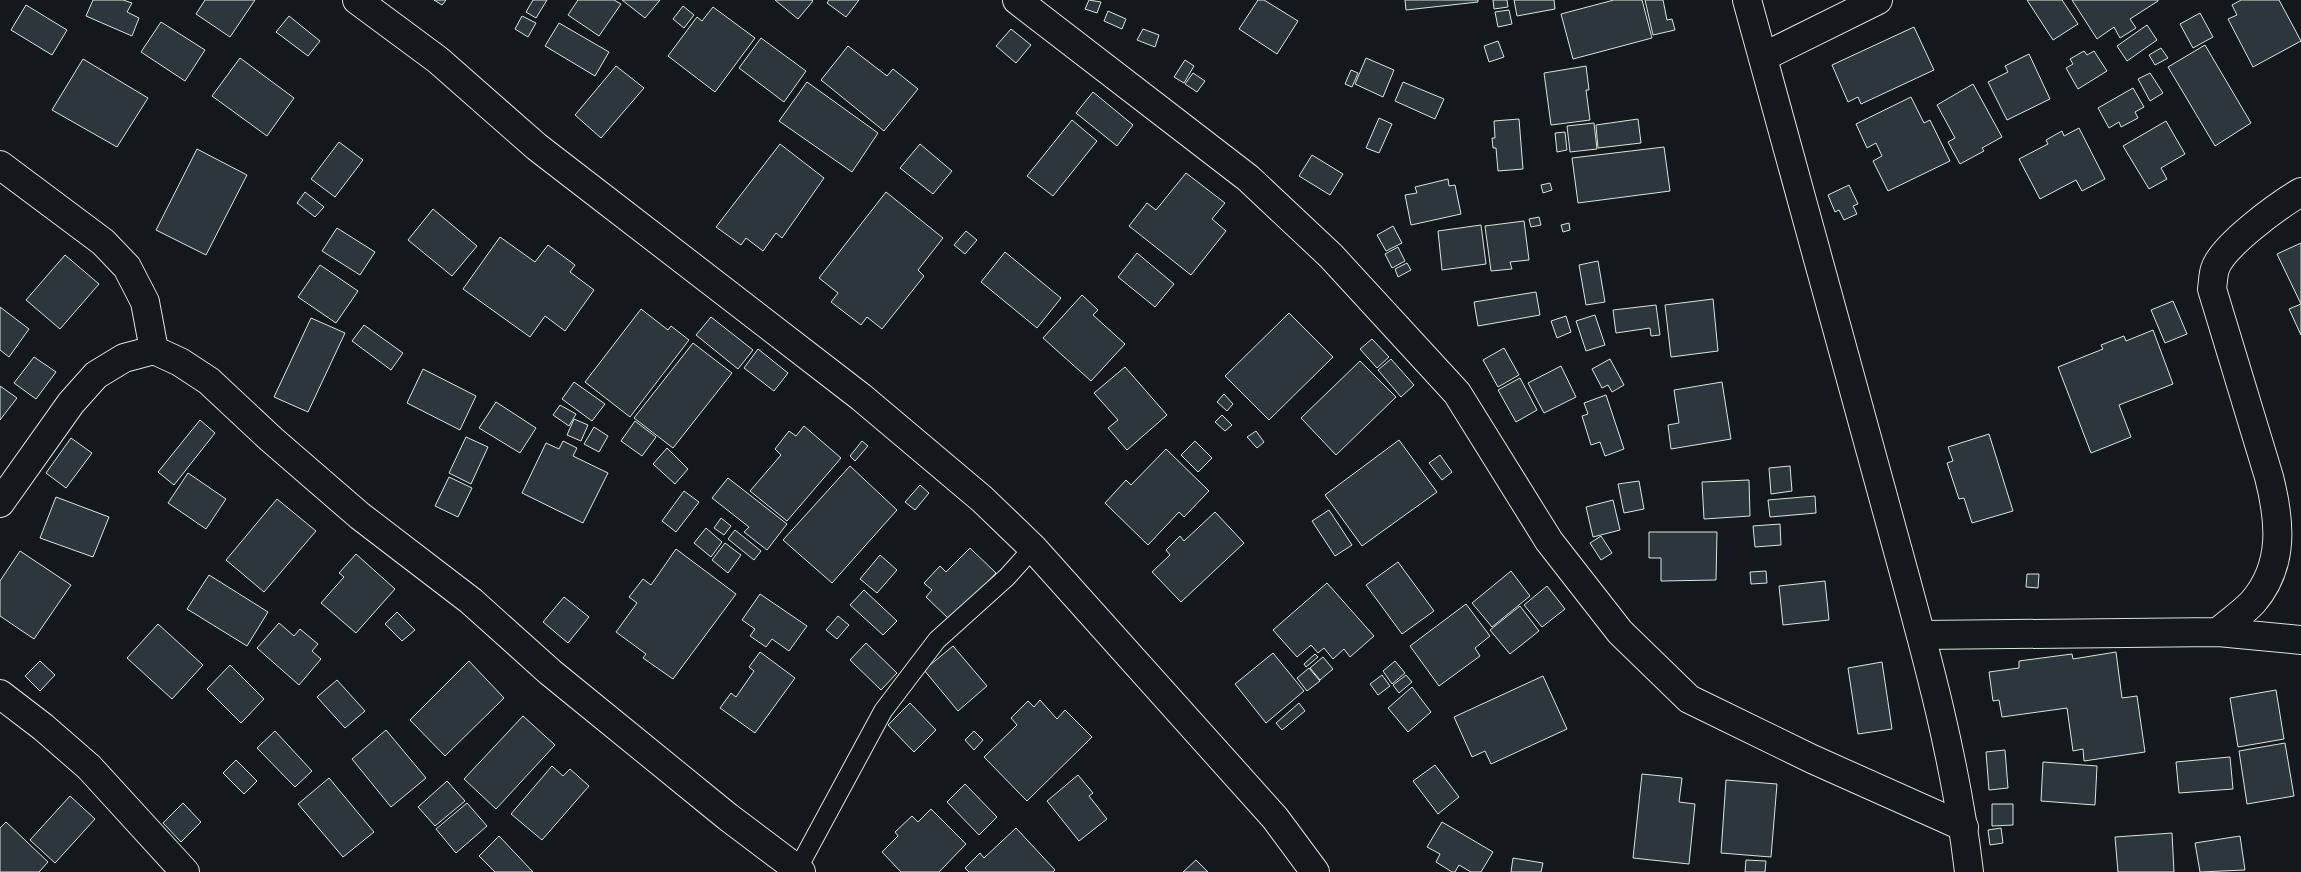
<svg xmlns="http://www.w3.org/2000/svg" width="2301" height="872" font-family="Helvetica,sans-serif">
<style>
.building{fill:#2c363c;stroke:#d8e6dc}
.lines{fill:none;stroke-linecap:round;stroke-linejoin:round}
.lane-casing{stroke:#d8e6dc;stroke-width:20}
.street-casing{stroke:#d8e6dc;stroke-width:30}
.secondary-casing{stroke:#d8e6dc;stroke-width:30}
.lane{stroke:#14181c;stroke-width:18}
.street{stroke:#14181c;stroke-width:28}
.secondary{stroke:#14181c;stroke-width:28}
</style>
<rect width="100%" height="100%" fill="#14181c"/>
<!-- building -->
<path class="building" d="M93 0H123L132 3 127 12 139 18 132 36 86 16Z
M205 0H255L230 37 196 14Z
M434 0H446L442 5Z
M533 0H547L536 18 526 12Z
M578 0H614L621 4 599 36 568 15Z
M622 0H660L645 18Z
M775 0H812L813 1 798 19Z
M829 0H859L846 17 827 3Z
M1089 0 1101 2 1097 13 1085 9Z
M1258 0H1264L1298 21 1277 54 1239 29Z
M1405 0H1478V2L1406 10Z
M1493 0H1507L1508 7 1494 9Z
M1514 0H1554L1555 9 1517 16Z
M1614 0H1642L1652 38 1573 59 1561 14Z
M1645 0H1663L1667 20 1672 19 1675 30 1653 35Z
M2027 0H2062L2078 24 2053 40Z
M2072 0H2158V1L2130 19 2136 28 2120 38 2114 27 2097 39Z
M2241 0H2279L2301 41 2253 67 2228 19 2237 15 2232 5Z
M26 5 67 30 52 55 11 30Z
M683 6 694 15 684 28 673 19Z
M713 7 755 38 715 92 668 56 697 17 702 21Z
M1509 10 1512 24 1498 27 1495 12Z
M1108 11 1126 19 1122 29 1104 21Z
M2200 13 2213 37 2193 48 2180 24Z
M289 16 320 41 308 56 276 32Z
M522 16 536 23 528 37 515 29Z
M161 22 205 50 185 81 141 52Z
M559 23 609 52 595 76 545 46Z
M2147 25 2157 40 2127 61 2117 46Z
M1914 27 1934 70 1861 104 1858 97 1848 102 1832 65Z
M1011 29 1031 45 1016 63 996 46Z
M1143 29 1159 35 1155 47 1137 40Z
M761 38 806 71 784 102 739 68Z
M1498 41 1504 57 1489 62 1484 46Z
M2205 45 2251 123 2215 146 2168 67Z
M848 46 887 76 893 69 918 89 884 131 821 80Z
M2161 48 2168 58 2155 65 2149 55Z
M2084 51 2087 55 2094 51 2107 71 2078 89 2066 68 2073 64 2070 59Z
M2029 54 2050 99 2007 120 1988 82 2008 72 2005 66Z
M240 58 294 98 267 136 212 96Z
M1366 58 1394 70 1383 97 1355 84Z
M83 59 148 98 117 147 52 110Z
M1185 60 1194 66 1184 83 1174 77Z
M616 66 644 88 601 138 575 115Z
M1586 66 1589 90H1586L1590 120 1551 125 1544 73Z
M1351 70 1358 73 1352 87 1345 84Z
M1193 73 1205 81 1197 92 1185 84Z
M2150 73 2163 93 2150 101 2138 79Z
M807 82 878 133 852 172 779 121Z
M1403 82 1444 99 1435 119 1395 101Z
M1973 84 2002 137 1982 148 1984 151 1960 164 1948 142 1955 138 1937 105Z
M2133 88 2144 107 2135 112 2138 118 2121 127 2119 122 2109 128 2098 108Z
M1093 92 1133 125 1117 146 1076 113Z
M1911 97 1924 123 1930 120 1950 161 1888 191 1873 161 1882 156 1876 143 1867 148 1856 124Z
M1379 118 1392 124 1379 153 1366 148Z
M1519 119 1523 169 1498 171 1496 148H1493L1492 138H1495L1494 121Z
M1638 119 1641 143 1598 148 1596 125Z
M1072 120 1097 141 1053 196 1027 176Z
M2166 121 2185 154 2161 168 2167 179 2149 189 2123 146Z
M1594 123 1597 149 1570 152 1567 126Z
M2079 128 2105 179 2082 191 2076 180 2040 199 2019 159 2048 144 2046 140 2062 131 2064 136Z
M1565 132 1567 150 1557 152 1555 133Z
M339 142 363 160 335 197 311 179Z
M780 144 824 178 782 238 776 233 763 251 746 238 741 245 716 227Z
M920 144 952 171 933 194 900 168Z
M1664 147 1670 191 1578 203 1572 158Z
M197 149 247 175 206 255 156 230Z
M1312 155 1343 174 1330 195 1299 176Z
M1186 173 1225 203 1212 219 1226 231 1191 275 1129 226 1147 203 1156 210Z
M1448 179 1449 186 1455 185 1461 214 1411 225 1405 195 1417 193 1415 187Z
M1550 183 1552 190 1543 193 1541 185Z
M1849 185 1858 204 1853 206 1857 214 1844 220 1839 210 1835 212 1828 195Z
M305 192 324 207 315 217 297 203Z
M886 192 943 238 918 270 924 276 882 329 867 317 861 325 831 302 838 293 819 278Z
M433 209 477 246 452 276 408 240Z
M1539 217 1541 225 1531 227 1529 219Z
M1524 221 1529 260 1510 262 1512 269 1491 271 1485 226Z
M1569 223 1570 230 1563 232 1561 225Z
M1481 225 1486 264 1442 270 1438 231Z
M1393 226 1402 243 1386 251 1377 235Z
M337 228 375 252 360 275 322 251Z
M966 231 977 240 965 254 954 245Z
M500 237 535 262 548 245 575 265 570 272 594 290 565 331 545 316 530 337 463 289Z
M2301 243V335L2289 309 2301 304 2277 254Z
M1398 247 1405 261 1392 268 1385 254Z
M1005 252 1061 298 1037 328 981 282Z
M1137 253 1174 284 1155 307 1118 277Z
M65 255 99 284 60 329 26 300Z
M1598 261 1605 302 1586 305 1579 265Z
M1407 263 1411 270 1398 277 1395 269Z
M320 265 358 291 336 323 298 297Z
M1536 292 1540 315 1478 326 1474 302Z
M1082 295 1098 310 1093 315 1125 344 1091 381 1043 338Z
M1713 299 1718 351 1671 357 1665 305Z
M2173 301 2187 334 2165 343 2151 310Z
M1656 305 1660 335 1651 336 1650 328 1616 333 1613 310Z
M0 307 29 329 9 357 0 350Z
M641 309 668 330 671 326 689 340 630 417 585 382Z
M1289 313 1333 357 1269 420 1225 376Z
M1595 315 1605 345 1586 351 1576 321Z
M1566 316 1571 332 1557 338 1551 321Z
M711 317 753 350 738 369 696 335Z
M311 318 345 333 308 412 274 397Z
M364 325 403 353 391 370 352 341Z
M2153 330 2173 384 2119 405 2131 437 2091 453 2058 367 2103 349 2101 345 2124 336 2126 341Z
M1372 339 1389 357 1377 368 1360 349Z
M693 343 732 373 673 448 634 418Z
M1504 348 1519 375 1498 387 1483 360Z
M758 349 788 373 774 391 744 368Z
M34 357 56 372 36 399 14 383Z
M1391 359 1414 385 1401 397 1378 370Z
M1610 359 1624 385 1612 392 1608 385 1602 388 1592 369Z
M1360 361 1396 397 1336 455 1301 418Z
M1561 366 1576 397 1544 413 1528 383Z
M1125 367 1167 415 1127 450 1108 428 1118 420 1094 393Z
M423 369 476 396 460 430 407 403Z
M1520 378 1537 410 1516 422 1498 390Z
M574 382 605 404 592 421 562 399Z
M1722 382 1731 439 1671 449 1668 425 1679 423 1674 390Z
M0 386 17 398 0 420Z
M1224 394 1233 404 1227 411 1217 402Z
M1606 395 1624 449 1605 456 1600 442 1591 445 1582 416 1588 414 1584 403Z
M496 402 536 428 520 453 479 428Z
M560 405 576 414 569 426 553 415Z
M1222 415 1232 425 1225 431 1215 422Z
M574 419 588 425 581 441 567 435Z
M200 420 215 433 174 485 158 472Z
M635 421 656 437 642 456 621 441Z
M804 426 841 458 787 521 750 491 781 455 775 449 789 431 796 436Z
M594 427 608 436 599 452 584 444Z
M1256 431 1264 442 1257 448 1247 437Z
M1989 434 2013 511 1972 523 1964 498 1959 499 1947 463 1953 461 1948 447Z
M466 437 488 447 471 484 449 473Z
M71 438 92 453 66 488 46 473Z
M1399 440 1437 492 1362 546 1325 495Z
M563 441 577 448 573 456 608 473 583 523 522 493 546 443 559 449Z
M862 441 868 446 855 461 850 456Z
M1195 441 1212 458 1198 472 1181 455Z
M667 448 688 469 675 484 653 464Z
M1166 449 1209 491 1184 517 1179 512 1148 545 1105 503 1126 480 1131 485Z
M1440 455 1452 472 1442 480 1429 463Z
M850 466 897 510 832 583 783 540Z
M1790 466 1792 491 1771 494 1769 468Z
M188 473 226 499 206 529 168 503Z
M449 477 472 488 458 517 435 506Z
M728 478 787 524 767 550 744 532 749 527 712 498Z
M1749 480 1750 516 1704 519 1702 482Z
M1639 481 1644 509 1624 513 1618 484Z
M920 485 929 493 915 510 905 502Z
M684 491 699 502 676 532 662 521Z
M1815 496 1816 513 1770 517 1768 500Z
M56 497 109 517 93 557 40 538Z
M277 499 316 531 264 592 226 560Z
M1613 500 1620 530 1593 537 1586 507Z
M1329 510 1352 545 1335 556 1312 521Z
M1215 512 1244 543 1181 602 1152 572 1170 555 1166 550 1180 536 1184 541Z
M721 518 731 526 724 535 714 528Z
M1780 524 1781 545 1755 547 1753 526Z
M706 528 722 542 711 557 694 543Z
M735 530 761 551 754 560 728 539Z
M1649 532H1717L1716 580 1661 581V558H1649Z
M1601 536 1612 553 1601 560 1590 543Z
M725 543 741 555 728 573 712 560Z
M970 548 996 573 951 621 926 597 932 590 924 583 940 566 946 572Z
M676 549 736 594 673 679 643 658 646 654 616 632 637 603 629 597 643 579 651 585Z
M20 551 71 585 34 639 0 616V581Z
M356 554 395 589 356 633 321 603 344 577 339 573Z
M880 555 897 570 877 593 860 579Z
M1398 562 1434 611 1402 634 1366 585Z
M1511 571 1530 596 1492 627 1472 603Z
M1766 571 1767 583 1751 584 1750 572Z
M2027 574H2039L2038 588 2026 587Z
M209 575 268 612 247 646 187 609Z
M1825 581 1829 620 1783 625 1779 586Z
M1327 583 1374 636 1350 657 1344 649 1333 659 1324 648 1318 653 1311 645 1297 657 1273 630Z
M1547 586 1565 609 1542 627 1524 605Z
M864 590 897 621 883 635 850 605Z
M760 594 807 626 789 651 772 639 766 647 750 636 755 629 742 620Z
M564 597 589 617 568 643 543 622Z
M1466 604 1490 636 1475 648 1480 656 1439 686 1410 646Z
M1520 606 1539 631 1510 654 1490 630Z
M397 612 415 630 402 641 385 624Z
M838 616 849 625 837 639 826 630Z
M279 623 294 636 300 629 318 644 312 651 321 659 299 685 257 648Z
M158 624 203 665 172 699 127 658Z
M866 643 897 673 881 690 850 660Z
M953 646 987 686 958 711 924 670Z
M760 652 795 678 755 733 720 708 731 693 736 697 754 671 749 667Z
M2116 652 2122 698 2137 696 2145 752 2084 761 2083 749 2073 751 2067 708 2002 717 1999 700 1993 701 1989 672 2019 668V661L2072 654 2073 659Z
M1273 653 1304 691 1266 723 1235 684Z
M1315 654 1318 657 1306 667 1304 664Z
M1323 657 1333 669 1320 680 1310 668Z
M40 661 55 675 40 691 25 676Z
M469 661 504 698 445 756 410 720Z
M1395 661 1405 673 1392 684 1383 671Z
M1882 662 1892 729 1858 734 1848 668Z
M230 665 264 699 241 723 207 689Z
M1309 668 1320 681 1307 691 1297 678Z
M1382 675 1390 686 1378 695 1370 684Z
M1406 675 1412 682 1399 693 1393 685Z
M1543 676 1567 729 1491 764 1485 751 1472 757 1454 717Z
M337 680 365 711 345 728 317 697Z
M1412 687 1431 712 1408 732 1388 708Z
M2276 690 2284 739 2238 747 2230 698Z
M1040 700 1057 719 1065 710 1092 737 1027 801 984 757 1017 725 1011 718 1028 701 1034 707Z
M910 703 936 730 914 752 888 725Z
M1299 703 1305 711 1282 730 1276 723Z
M523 716 555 745 496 809 464 779Z
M386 730 426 778 391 807 352 759Z
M275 731 312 771 295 787 257 748Z
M974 731 983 740 974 750 965 740Z
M2285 743 2294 796 2247 804 2239 751Z
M2005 750 2008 788 1989 790 1986 752Z
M2230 757 2233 789 2179 793 2176 762Z
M236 760 257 781 244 794 223 773Z
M2043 762 2097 766 2095 805 2041 801Z
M1435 765 1459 797 1438 814 1413 781Z
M552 766 563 776 570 769 589 786 542 840 511 814Z
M1642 774 1682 778 1679 802 1695 804 1689 864 1633 858Z
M1078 775 1093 793 1089 796 1107 819 1079 841 1047 801Z
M329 778 374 832 343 857 298 804Z
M1726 780 1777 784 1771 857 1721 853Z
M447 781 465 801 435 826 418 807Z
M965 784 997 817 979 835 947 802Z
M70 796 95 819 55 863 30 840Z
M183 803 201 822 181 842 163 823Z
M467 803 487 826 456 853 436 829Z
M1992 804H2013V825L1992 826Z
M931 809 966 844 939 872H901L882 852 898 836 895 832 912 816 918 822Z
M6 822 48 862 39 872H0V828Z
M1442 822 1493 852 1481 872H1471L1459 865 1455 872H1452L1436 862 1440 854 1427 847Z
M1016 828 1055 870 1053 872H969L965 868 980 853 984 858Z
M2001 828 2003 843 1990 845 1988 830Z
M2172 833 2174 872H2118L2115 837Z
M499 836 533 872H495L479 856Z
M2240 836 2245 870 2200 872 2195 843Z
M1513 858 1543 863 1541 872H1511Z
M1196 860 1208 872H1183Z
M1746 860 1766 861 1765 872H1745Z"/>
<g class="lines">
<!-- lane casing -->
<g class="lane-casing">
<path id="lane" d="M796 872 883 711 937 640 1007 577 1033 548"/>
</g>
<!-- street casing -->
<g class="street-casing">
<path id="street" d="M357 0 438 60 537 147 861 397 982 499 1033 548 1275 818 1315 872
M1017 0 1248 178 1331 256 1457 393 1549 541 1620 632 1689 699 1812 759 1964 827
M1763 57 1878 0
M0 165 103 242 127 267 145 302 154 350
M0 503 71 403 96 375 124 358 154 350 180 362 209 381 271 439 360 516 471 601 550 672 728 817 801 872
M2218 632C2229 622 2243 613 2253 602 2285 565 2280 520 2269 477L2212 289C2213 283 2213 275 2215 269 2222 246 2279 205 2301 192
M1921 635 2218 632 2301 640
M0 694 43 727 89 767 185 872"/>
</g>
<!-- secondary casing -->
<g class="secondary-casing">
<path id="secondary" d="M1747 0C1792 163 1836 326 1881 489 1915 615 1954 742 1969 872"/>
</g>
<!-- lane -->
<use href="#lane" class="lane"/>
<!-- street -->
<use href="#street" class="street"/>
<!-- secondary -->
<use href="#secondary" class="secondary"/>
</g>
</svg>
